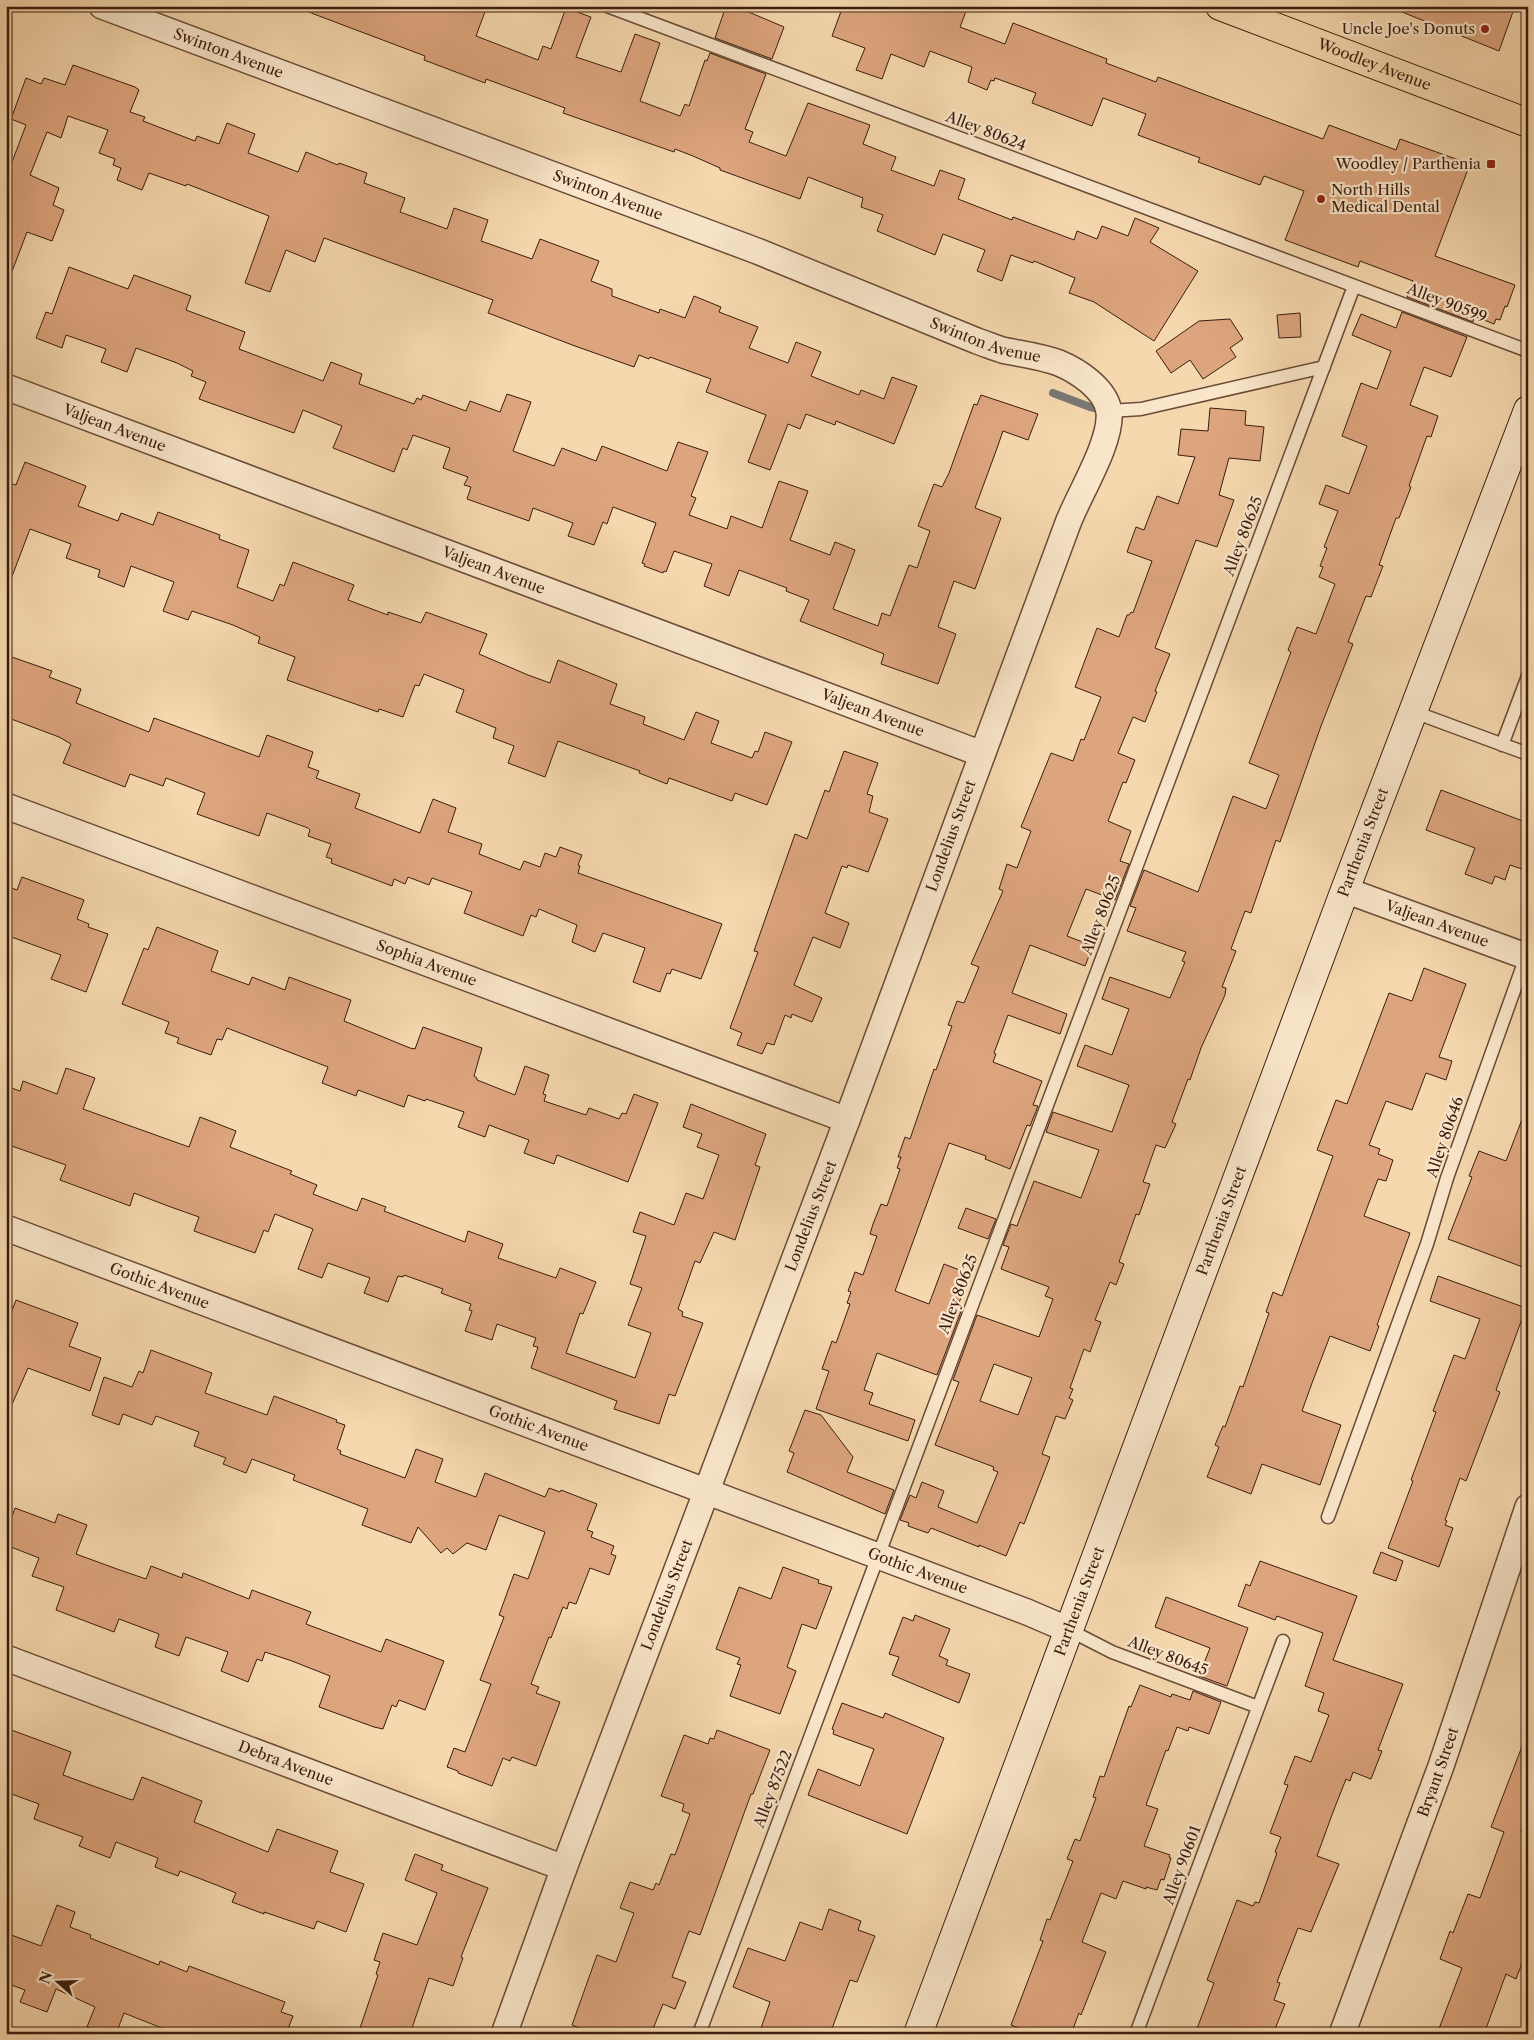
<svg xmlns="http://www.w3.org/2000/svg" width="1534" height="2040" font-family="'Libre Caslon Text',serif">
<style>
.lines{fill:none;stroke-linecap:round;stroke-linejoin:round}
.stream{stroke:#797873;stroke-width:8}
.building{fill:#dda57e;stroke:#3b1c0f;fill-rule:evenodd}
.lane-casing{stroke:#6a4b37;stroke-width:15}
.street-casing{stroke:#6a4b37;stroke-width:28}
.secondary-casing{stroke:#3b1c0f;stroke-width:30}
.primary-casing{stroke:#3b1c0f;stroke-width:30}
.lane{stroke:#f9e6ca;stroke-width:12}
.street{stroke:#f9e6ca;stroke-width:25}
.secondary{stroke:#f9e6ca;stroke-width:28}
.primary{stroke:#f6d8ae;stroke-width:28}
.poi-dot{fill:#8f2418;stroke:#f9e6ca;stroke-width:2}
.labels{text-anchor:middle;stroke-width:4.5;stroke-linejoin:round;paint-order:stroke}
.poi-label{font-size:15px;fill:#3b1c0f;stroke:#f9e6ca;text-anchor:end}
.street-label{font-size:15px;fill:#3b1c0f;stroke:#f9e6ca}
</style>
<rect width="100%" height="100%" fill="#f6d8ae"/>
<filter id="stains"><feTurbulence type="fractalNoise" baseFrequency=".004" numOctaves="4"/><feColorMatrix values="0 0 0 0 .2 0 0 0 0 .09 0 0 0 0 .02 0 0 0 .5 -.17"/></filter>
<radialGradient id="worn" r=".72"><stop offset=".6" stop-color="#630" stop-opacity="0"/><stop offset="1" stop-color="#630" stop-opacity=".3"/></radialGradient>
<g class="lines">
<!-- stream -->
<path class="stream" d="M1053 393 1090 407 1105 410"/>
</g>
<!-- building -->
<path class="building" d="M299 6H487L476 36 538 60 543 46 551 49 566 8 591 17 576 57 621 72 635 34 660 43 640 101 680 116 685 104 689 106 705 60 707 61 710 53 766 74 745 129 753 132 749 142 786 156 808 103 870 125 863 144 896 157 891 170 934 186 940 170 965 179 958 199 1012 220 1013 217 1074 240 1077 231 1097 239 1102 226 1128 236 1135 218 1159 228 1150 242 1198 271 1154 341 1094 302 1069 293 1075 278 1034 261 1033 263 1011 255 1002 281 977 271 985 250 943 234 935 255 877 231 883 215 861 207 863 198 808 177 800 199 720 170V168L693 156 675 149 674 152 654 145 563 113 565 108 486 79 485 83 424 60 425 56 298 8Z
M726 6 751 13 784 27 772 59 715 38Z
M843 6H968L960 27 1005 44 1013 23 1107 59 1106 63 1156 82 1158 77 1323 139 1329 125 1396 150 1400 139 1470 164 1435 256 1515 285 1507 307 1505 306 1500 320 1496 319 1494 324 1474 316 1473 322 1407 297 1413 281 1360 261 1358 267 1285 240 1304 191 1264 176 1260 185 1198 162 1200 158 1138 135 1146 114 1103 98 1092 126 1032 103 1036 93 995 78 994 81 991 80 987 90 968 82 972 67 930 51 924 67 891 54 882 79 856 70 865 48 832 36Z
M1393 6H1515L1499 51 1392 8Z
M73 65 135 87 139 90 130 112 145 117 143 121 195 141 197 136 219 144 227 123 255 134 248 153 298 172 306 152 338 165 339 163 367 173 364 183 405 198 400 212 447 229 454 208 488 220 481 241 532 259 540 239 599 261 591 281 612 289V296L659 313 660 309 685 318 694 296 721 307 719 312 758 327 749 348 788 363 796 342 821 352 811 376 859 395 861 390 884 399 892 377 917 386 894 444 836 421 835 425 806 414 800 429 788 424 770 470 748 462 766 415 706 392 711 379 650 357 649 359 639 355 634 367 575 346 488 313 493 300 324 238 315 262 286 250 270 292 245 283 269 216 187 184 186 186 149 173 142 190 117 180 121 168 113 165 115 159 99 153 108 130 68 116 61 138 47 132 30 175 59 188 53 205 64 210 52 241 27 232 8 282H6V160L12 162 26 125 11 119 26 78 41 84 44 78 65 85Z
M69 267 128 289 134 275 191 296 186 310 245 332 239 349 323 381 331 362 362 374 359 384 414 404 417 398 421 400 423 395 466 411 470 401 500 412 507 394 531 402 513 451 554 466 562 448 596 461 602 446 667 471 678 442 708 452 691 496 696 498 689 515 727 529 731 516 762 528 779 481 808 491 790 540 830 555 835 542 855 550 833 609 878 626 882 613 890 616 909 565 917 568 930 531 918 526 934 484 942 487 949 473 974 404 977 405 981 395 1038 414 1028 440 1003 431 996 451 975 508 1001 518 975 589 954 581 938 627 956 634 938 684 881 664 884 654 800 621 809 600 786 591 787 588 739 570 729 596 704 586 712 564 674 551 666 572 664 571 663 573 644 566 645 564 642 563 656 523 613 507 607 524 603 522 594 545 568 536 573 523 533 508 529 521 467 499 471 487 464 485 468 477 443 468 450 448 413 435 407 450 403 448 394 472 333 448 342 426 303 410 294 433 199 399 206 382 191 376 193 371 177 363 136 348 127 372 101 362 106 349 66 335 62 348 36 338 46 312 52 314Z
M1402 312 1467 337 1451 377 1424 367 1410 405 1438 416 1431 437 1427 436 1409 486 1411 487 1399 518H1396L1379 565 1383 566 1371 597 1366 596 1348 642 1353 644 1321 726 1280 842 1276 840 1251 913 1245 911 1231 949 1236 951 1222 987 1226 988 1225 995 1201 1048 1190 1080 1188 1079 1172 1122 1176 1124 1165 1148 1156 1145 1143 1182 1150 1184 1139 1215 1136 1214 1119 1262 1124 1264 1116 1285 1110 1282 1095 1320 1101 1322 1090 1352 1084 1349 1070 1388 1073 1389 1069 1398 1073 1400 1065 1419 1056 1416 1042 1454 1050 1457 1024 1524 1020 1522 1006 1556 979 1545V1547L931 1528 928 1533 908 1526 909 1523 900 1520 910 1495 916 1498 922 1482 944 1491 938 1507 977 1523 998 1472 993 1470 994 1467 935 1445 959 1382 953 1380 977 1315 1039 1337 1053 1299 1045 1296 1049 1287 1001 1269 1009 1247 1003 1245 1011 1224 1017 1226 1034 1181 1081 1198 1099 1150 1046 1132 1053 1112 1112 1132 1129 1085 1077 1066 1085 1045 1112 1055 1129 1009 1102 999 1110 977 1170 998 1185 962 1182 961 1186 952 1127 931 1136 908 1130 906 1144 870 1198 892 1233 796 1266 809 1279 775 1249 763 1291 652 1288 650 1297 627 1316 634 1335 584 1319 577 1323 567 1320 566 1327 548 1324 547 1338 511 1319 504 1326 485 1349 494 1367 446 1342 436 1361 383 1377 389 1391 351 1352 335 1361 314 1396 328ZM994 1364 1032 1378 1018 1415 980 1401Z
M1300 313 1301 337 1279 338 1277 315Z
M1230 319 1243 339 1230 348 1236 357 1203 379 1190 360 1171 373 1156 351 1199 321Z
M1210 408 1246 411 1245 425 1264 427 1260 461 1229 458 1219 495 1234 500 1217 547 1196 540 1155 648 1170 654 1155 691 1157 692 1145 722 1133 717 1118 753 1135 760 1126 783 1123 782 1108 821 1131 831 1120 861 1129 864 1115 900 1086 889 1067 936 1093 946 1085 966 1030 945 1012 993 1067 1014 1060 1034 1008 1015 994 1053 996 1054 993 1062 1042 1081 1033 1105 1038 1106 1030 1126 1027 1125 1010 1169 985 1159 986 1156 949 1143 895 1291 929 1304 944 1264 970 1274 957 1308 962 1309 937 1375 877 1353 864 1390 873 1393 869 1404 915 1420 908 1441 816 1409 829 1371 822 1369 832 1341 836 1343 850 1304 847 1303 851 1292 848 1291 855 1272 863 1275 877 1236 870 1234 873 1224 881 1204 887 1206 900 1169 897 1168 901 1157H898L905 1137 910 1139 934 1069 936 1070 952 1026 948 1025 957 1001 964 1003 979 967 971 964 1003 891 999 889 1007 864 1017 868 1031 831 1021 827 1051 753 1073 761 1081 739 1084 740 1101 697 1075 687 1097 628 1119 637 1127 615H1129L1131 612 1133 613 1152 561 1127 552 1136 527 1144 530 1157 496 1178 504 1195 457 1178 455 1181 429 1208 431Z
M25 462 86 486 78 506 118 521 121 513 153 525 158 512 220 535 219 539 249 550 237 587 273 601 280 584 284 586 293 562 354 585 348 600 388 615V612L421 623 426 612 487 634 479 654 528 675 550 683 558 660 617 684 610 704 645 717 643 724 684 740 696 712 719 721 711 743 752 758 755 751 758 752 765 732 792 742 767 805 735 793 732 801 669 778 667 784 639 773 640 771 558 741 545 777 508 763 514 746 493 738 496 728 456 712 464 690 424 674 419 686 415 685 403 717 379 709 378 712 287 680 295 657 258 643 260 637 233 625 192 611 188 620 163 611 174 582 131 566 124 587 98 577 100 570 66 558 71 544 30 529 8 587 6 586V498L12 484 16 485Z
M6 655 52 671 49 677 81 689 76 703 149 732 154 718 259 757 267 735 313 752 308 767 319 771 316 778 360 794 355 808 420 833 433 799 456 808 448 832 482 844 479 854 520 870 524 861 540 867 545 853 556 857 560 847 582 855 578 865 580 866 578 873 722 924 701 979 672 969 670 974 667 973 660 992 633 982 645 948 603 933 595 952 572 942 577 925 539 909 536 917 531 915 523 936 464 913 472 892 432 878 429 885 408 877 405 884 394 879 392 886 331 863 332 859 326 857 331 844 308 836 310 830 308 828 267 813 259 836 197 814 205 793 166 778 163 786 130 774 125 787 63 763 71 744 59 737 6 717Z
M844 751 878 763 867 794 873 796 869 812 888 819 868 872 848 865 847 868 842 866 825 913 849 923 840 948 813 937 794 985 822 998 812 1022 792 1014 791 1018 785 1015 774 1045 767 1043 762 1054 737 1045 742 1033 730 1028 758 952 754 951 795 834 807 839 825 790 829 792Z
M1441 790 1528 823V871L1510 865 1505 880 1495 876 1492 884 1465 874 1475 848 1426 830Z
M22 877 84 900 77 919 89 924 88 927 108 934 86 992 51 979 61 955 6 935V886L17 890Z
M157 927 218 951 211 971 249 985 252 977 285 990 289 977 351 1000 344 1021 410 1048 415 1049 423 1027 482 1048 474 1076 477 1078V1080L515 1095 525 1066 549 1075 543 1094 546 1095 544 1101 586 1115 589 1108 619 1119 622 1113 626 1114 634 1094 658 1103 628 1182 557 1155 554 1164 524 1153 529 1140 489 1125 485 1137 458 1127 464 1112 426 1099 425 1101 408 1095 404 1107 358 1090 356 1096 322 1083 328 1067 227 1028 222 1040 217 1039 211 1055 177 1043 179 1038 165 1033 169 1022 122 1004 144 948 148 950Z
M1424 968 1466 984 1439 1057 1452 1061 1446 1080 1426 1073 1412 1110 1386 1101 1369 1145 1380 1149 1378 1154 1393 1160 1386 1181 1378 1179 1364 1216 1410 1233 1377 1325 1379 1326 1370 1351 1330 1336 1312 1383 1302 1411 1341 1425 1320 1485 1262 1464 1251 1494 1207 1477 1219 1447 1215 1445 1223 1426 1225 1427 1240 1386 1243 1387 1269 1313 1266 1312 1273 1292 1282 1296 1333 1156 1317 1150 1336 1100 1347 1104 1389 993 1412 1001Z
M66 1068 95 1078 83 1109 189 1147 200 1117 236 1131 230 1147 292 1171 290 1174 317 1185 313 1194 357 1211 362 1198 386 1207 384 1211 465 1242 468 1231 503 1244 498 1258 556 1278 560 1268 596 1282 583 1314 580 1313 566 1353 635 1378 651 1333 628 1325 642 1288 630 1284 646 1236 633 1232 640 1212 674 1225 686 1193 703 1199 719 1155 697 1147 702 1134 683 1127 691 1104 766 1134 755 1165 760 1167 735 1240 714 1232 700 1263 695 1261 678 1309 683 1312 682 1316 703 1323 675 1396 669 1394 659 1424 614 1409 617 1401 531 1368 538 1347 533 1346 536 1338 497 1324 492 1340 465 1331 472 1311 469 1310 471 1304 441 1293 443 1289 404 1275 403 1277 398 1276 388 1302 364 1293 370 1278 328 1263 322 1278 298 1269 313 1229 275 1214 268 1232 264 1230 255 1253 194 1231 199 1217 168 1206 134 1193 130 1206 60 1180 66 1165 6 1144V1086L20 1091 23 1081 57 1094Z
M1526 1109H1528V1269L1448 1239 1472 1177 1469 1176 1479 1151 1506 1161Z
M966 1208 996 1219 988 1239 958 1228Z
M1438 1276 1526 1308 1496 1390 1500 1392 1466 1481 1460 1478 1445 1520 1447 1521 1445 1525 1453 1528 1439 1567 1388 1548 1413 1481 1411 1480 1436 1412 1433 1411 1454 1355 1465 1359 1480 1319 1430 1301Z
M16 1300 78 1323 69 1346 101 1358 90 1391 28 1368 6 1418V1311L11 1313Z
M151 1350 212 1373 205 1393 267 1415 274 1396 337 1420 336 1422 345 1425 337 1449 341 1451 340 1454 405 1478 416 1449 443 1459 435 1482 476 1497 485 1473 545 1497 549 1488 560 1492 561 1490 597 1504 587 1530 593 1532 591 1537 614 1546 611 1554 616 1556 609 1575 590 1568 576 1604 569 1602 567 1609 563 1607 551 1638 549 1637 531 1684 539 1687 536 1693 560 1702 536 1766 512 1757 510 1761 503 1758 492 1786 458 1773V1771L447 1767 454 1748 465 1752 491 1684 480 1680 504 1617 499 1615 514 1574 528 1579 545 1532 499 1515 486 1550 467 1543 453 1554 447 1548 441 1553 418 1527 411 1543 362 1525 368 1509 293 1480 295 1475 252 1459 246 1473 223 1464 226 1458 194 1446 199 1432 156 1416 152 1425 123 1414 119 1425 92 1415 104 1377 132 1387 139 1371 143 1373Z
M805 1410 821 1415 853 1457 847 1472 894 1490 885 1514 787 1472 794 1453 789 1451Z
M15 1508 55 1523 58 1514 87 1525 76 1554 117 1569 146 1579 151 1566 182 1578 183 1573 249 1599 252 1590 311 1612 306 1624 381 1652 386 1639 444 1661 425 1710 399 1700 396 1707 392 1705 383 1729 374 1727 319 1707 330 1676 292 1661 265 1652 262 1661 257 1659 248 1682 221 1671 228 1652 186 1637 179 1656 155 1647 159 1634 119 1619 114 1632 56 1610 64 1587 32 1576 39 1558 6 1545V1517L11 1519Z
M1381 1552 1403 1561 1396 1581 1373 1573Z
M1260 1561 1357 1596 1333 1660 1403 1684 1378 1750 1382 1751 1371 1779 1353 1772 1350 1781 1346 1779 1333 1812 1317 1856 1339 1864 1311 1932 1298 1928 1282 1969 1277 1982 1280 1983 1274 2000 1285 2004 1273 2034H1195L1214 1983 1207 1980 1237 1900 1253 1906 1255 1902 1259 1903 1277 1853 1275 1852 1281 1837 1270 1833 1288 1785 1284 1784 1295 1756 1311 1762 1329 1715 1318 1711 1324 1693 1305 1686 1323 1633 1277 1616 1275 1620 1238 1606 1246 1584 1250 1586Z
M783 1567 819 1580 818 1583 832 1587 816 1629 802 1624 787 1667 796 1671 780 1714 730 1696 741 1665 737 1664 740 1658 716 1649 739 1587 771 1599Z
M1166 1597 1248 1628 1227 1686 1199 1676 1210 1648 1155 1627Z
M915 1615 950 1629 939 1656 948 1660 946 1665 970 1674 959 1703 892 1675 899 1657 889 1654 903 1617 913 1621Z
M1140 1685 1171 1697 1172 1694 1190 1700 1193 1691 1221 1702 1209 1734 1189 1727 1188 1731 1177 1727 1168 1751 1166 1750 1146 1805 1158 1809 1144 1846 1170 1855 1169 1857 1171 1858 1164 1880 1161 1879 1157 1890 1146 1887V1889L1123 1881 1116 1899 1101 1893 1082 1942 1106 1952 1081 2015 1079 2013 1071 2034H1033L1011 2025 1043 1941 1040 1940 1047 1919 1050 1920 1073 1861 1067 1859 1075 1839 1080 1841 1096 1798 1093 1797 1100 1776 1104 1777 1129 1706 1131 1707Z
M842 1703 883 1718 885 1713 944 1738 907 1834 808 1795 818 1769 860 1786 874 1749 833 1734 834 1730 832 1729Z
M6 1728 71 1752 63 1775 129 1799 133 1800 142 1777 202 1801 194 1822 268 1852 277 1829 338 1851 330 1872 364 1884 346 1932 317 1921 314 1929 264 1912V1914L232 1902 236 1893 219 1886 180 1871 178 1876 155 1867 158 1858 116 1842 110 1858 79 1846 83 1837 34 1819 39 1804 6 1792Z
M717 1730 770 1750 753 1794H751L700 1935 689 1931 672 1977 686 1982 675 2009 663 2004 651 2034H594L572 2025 597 1955 616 1962 634 1913 620 1908 630 1882 653 1890 656 1883 659 1885 671 1854 675 1855 690 1814 682 1811 684 1804 661 1796 684 1735 708 1744 710 1738 714 1739Z
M1526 1736H1528V1816L1521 1832 1528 1834V1948L1516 1979 1506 1974 1484 2034H1437L1462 1968 1440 1959 1450 1931 1453 1933 1468 1894 1480 1898 1504 1832 1491 1827Z
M415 1854 443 1865 441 1870 488 1888 461 1957 463 1958 453 1986 429 1978 410 2034H358L378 1975 376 1974 380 1962 374 1960 383 1933 417 1945 437 1893 405 1880Z
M57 1905 75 1912 70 1927 91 1935 90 1938 159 1965 160 1961 187 1972 189 1966 285 2002 281 2012 293 2016 286 2034H177L124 2013 116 2034H105L87 2027 95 2007 56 1989 47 2012 20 2002 25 1990 6 1983V1933L41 1946Z
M829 1909 861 1921 858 1930 875 1936 857 1982 850 1980 830 2034H759L770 2002 733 1987 748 1948 785 1961 800 1922 822 1930Z"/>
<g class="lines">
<!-- lane casing -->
<g class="lane-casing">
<path id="lane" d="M607 6 1528 351
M1109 411 1141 409 1324 367
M1414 712 1528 754
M1502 745 1528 676
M1328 1517 1427 1244 1447 1178 1526 957
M1069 1630 1112 1652 1258 1707
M699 2034 1354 286
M1136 2034 1283 1641"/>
</g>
<!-- street casing -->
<g class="street-casing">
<g id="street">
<path id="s1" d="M102 6 757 251 977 341C985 344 994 347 1002 350 1021 354 1040 356 1059 363 1078 371 1106 389 1109 412 1112 442 1079 494 1068 523L847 1120 564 1868 504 2034"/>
<path id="s2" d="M6 387 982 754"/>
<path id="s3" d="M6 806 847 1120"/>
<path id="s4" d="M1345 890 1528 957"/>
<path id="s5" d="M6 1228 1027 1612 1069 1630"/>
<path id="s6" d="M6 1658 564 1868"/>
<path id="s7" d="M1342 2034 1441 1766 1528 1507"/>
</g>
</g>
<!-- secondary casing -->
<g class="secondary-casing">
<g id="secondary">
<path id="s8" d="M918 2034 1345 890 1528 410"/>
</g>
</g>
<!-- primary casing -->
<g class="primary-casing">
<g id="primary">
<path id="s9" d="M1220 6 1528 123"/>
</g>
</g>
<!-- lane -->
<use href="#lane" class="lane"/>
<!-- street -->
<use href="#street" class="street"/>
<!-- secondary -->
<use href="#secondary" class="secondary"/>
<!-- primary -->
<use href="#primary" class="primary"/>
</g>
<!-- markers -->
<g class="poi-dot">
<circle cx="1485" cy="29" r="5"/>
<rect x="1486" y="159" width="10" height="10" rx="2.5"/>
<circle cx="1321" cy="199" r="5"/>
</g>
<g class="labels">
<!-- poi labels -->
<g class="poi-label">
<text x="1475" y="34">Uncle Joe's Donuts</text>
<text x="1481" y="169">Woodley / Parthenia</text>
<text x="1331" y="195" text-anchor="start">North Hills<tspan x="1331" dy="17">Medical Dental</tspan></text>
</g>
<!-- street labels -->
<g class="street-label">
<text dy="5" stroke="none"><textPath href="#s1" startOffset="135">Swinton Avenue</textPath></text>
<text dy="5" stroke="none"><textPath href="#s9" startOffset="165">Woodley Avenue</textPath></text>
<text transform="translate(986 131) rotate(21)" y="5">Alley 80624</text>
<text dy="5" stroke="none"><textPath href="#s1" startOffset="540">Swinton Avenue</textPath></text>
<text transform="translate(1447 303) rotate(21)" y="5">Alley 90599</text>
<text dy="5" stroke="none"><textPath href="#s1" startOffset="945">Swinton Avenue</textPath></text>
<text dy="5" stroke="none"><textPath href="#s2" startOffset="116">Valjean Avenue</textPath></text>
<text transform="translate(1243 536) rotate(-69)" y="5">Alley 80625</text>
<text dy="5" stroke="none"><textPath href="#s2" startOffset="521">Valjean Avenue</textPath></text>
<text dy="5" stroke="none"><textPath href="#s2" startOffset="926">Valjean Avenue</textPath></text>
<text transform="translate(951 836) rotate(-70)" y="5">Londelius Street</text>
<text dy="5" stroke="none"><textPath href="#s8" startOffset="1272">Parthenia Street</textPath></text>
<text transform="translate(1101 915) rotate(-69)" y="5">Alley 80625</text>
<text dy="5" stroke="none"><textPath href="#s4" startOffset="98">Valjean Avenue</textPath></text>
<text dy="5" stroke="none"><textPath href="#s3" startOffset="449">Sophia Avenue</textPath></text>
<text transform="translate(1445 1137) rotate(-71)" y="5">Alley 80646</text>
<text transform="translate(811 1216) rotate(-69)" y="5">Londelius Street</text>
<text dy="5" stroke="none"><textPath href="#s8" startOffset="868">Parthenia Street</textPath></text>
<text dy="5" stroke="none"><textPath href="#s5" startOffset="164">Gothic Avenue</textPath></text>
<text transform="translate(958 1294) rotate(-69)" y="5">Alley 80625</text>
<text dy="5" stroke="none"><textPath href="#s5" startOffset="569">Gothic Avenue</textPath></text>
<text dy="5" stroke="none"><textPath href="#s5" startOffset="974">Gothic Avenue</textPath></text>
<text transform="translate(667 1595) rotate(-69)" y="5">Londelius Street</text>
<text dy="5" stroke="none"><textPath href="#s8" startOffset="462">Parthenia Street</textPath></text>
<text transform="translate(1168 1656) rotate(21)" y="5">Alley 80645</text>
<text dy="5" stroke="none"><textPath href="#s6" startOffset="299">Debra Avenue</textPath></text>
<text dy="5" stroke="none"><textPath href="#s7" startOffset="279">Bryant Street</textPath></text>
<text transform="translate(773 1789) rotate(-69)" y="5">Alley 87522</text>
<text transform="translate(1182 1865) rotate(-70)" y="5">Alley 90601</text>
</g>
</g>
<!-- margin -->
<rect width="1534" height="2040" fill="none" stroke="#f6d8ae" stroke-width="25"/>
<rect x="8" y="8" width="1519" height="2025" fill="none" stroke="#3b1c0f" stroke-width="2.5"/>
<rect x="12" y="12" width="1509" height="2015" fill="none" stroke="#3b1c0f"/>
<!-- north arrow -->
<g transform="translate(58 1982) rotate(290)" stroke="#f9e6ca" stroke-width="4" paint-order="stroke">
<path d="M0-4L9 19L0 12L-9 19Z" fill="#3b1c0f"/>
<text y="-8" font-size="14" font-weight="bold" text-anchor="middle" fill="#3b1c0f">N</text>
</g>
<rect width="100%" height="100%" filter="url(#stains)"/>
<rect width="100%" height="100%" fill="url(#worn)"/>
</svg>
